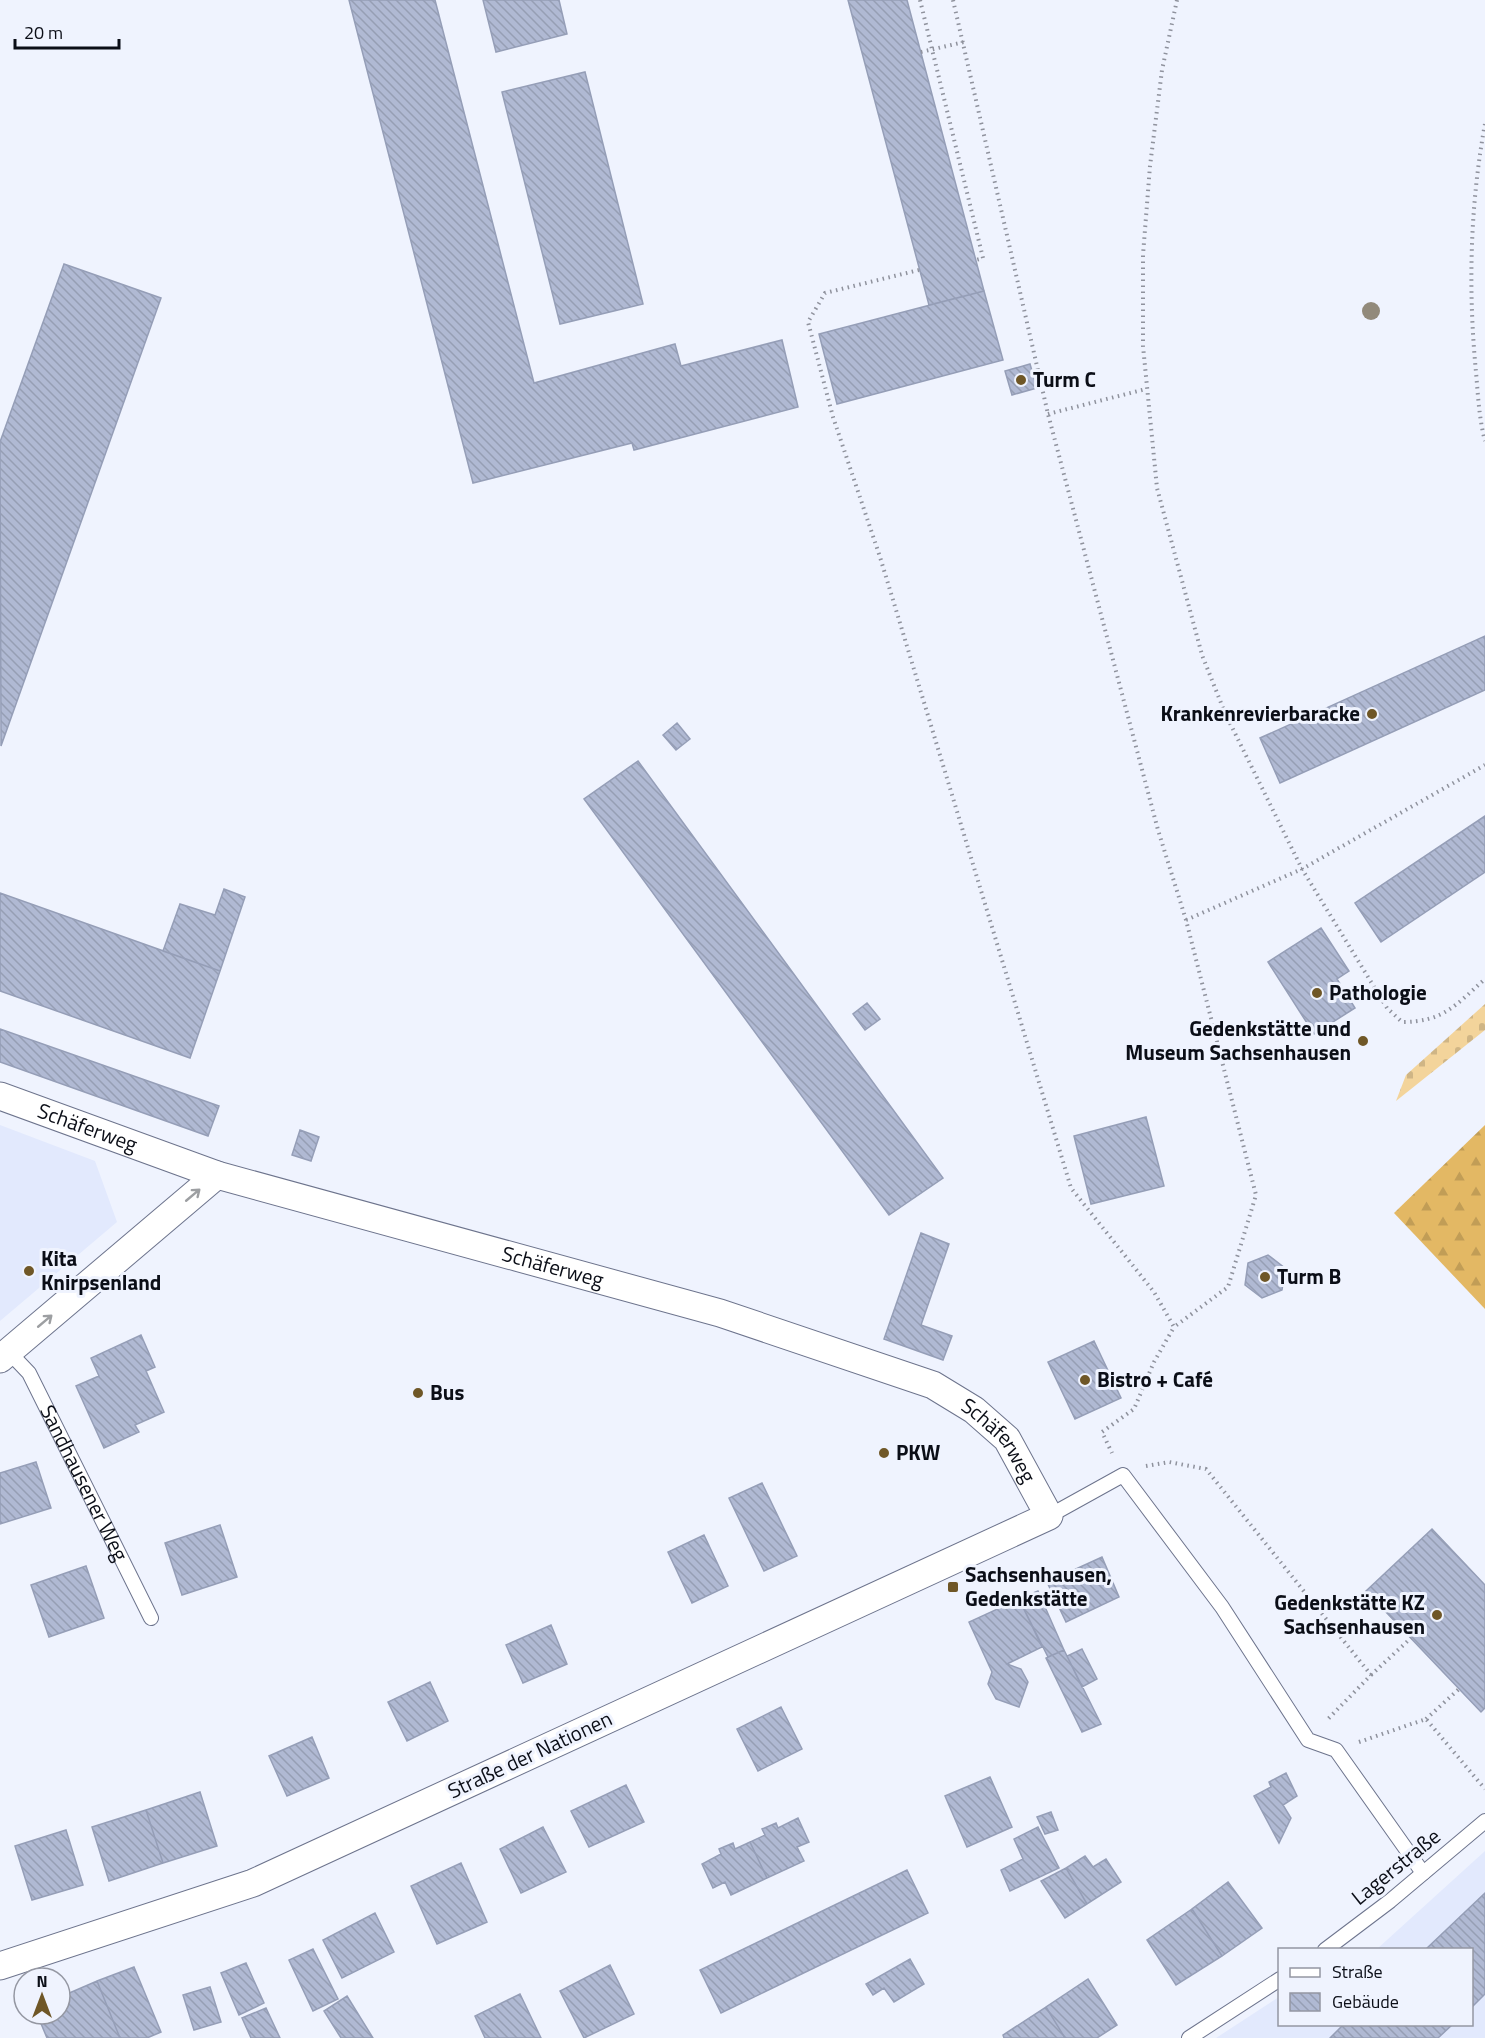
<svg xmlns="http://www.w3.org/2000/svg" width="1485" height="2038" font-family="'Titillium Web',sans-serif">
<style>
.built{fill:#e2e9fd}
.forest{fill:url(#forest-firs)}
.cemetery{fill:url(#cemetery-stones)}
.building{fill:url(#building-back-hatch);stroke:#959eb7;stroke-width:1.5}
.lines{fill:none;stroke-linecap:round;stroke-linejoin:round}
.lane-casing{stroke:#6d748d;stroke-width:16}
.street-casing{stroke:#6d748d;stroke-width:29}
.path{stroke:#8f929d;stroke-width:4;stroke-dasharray:1.5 4.5;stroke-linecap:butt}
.lane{stroke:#fff;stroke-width:14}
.street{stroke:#fff;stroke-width:27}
.tree{fill:#928a7b}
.oneway{stroke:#9d9fa2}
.poi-dot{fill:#6f5727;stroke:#eff3fe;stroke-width:2}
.labels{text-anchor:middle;stroke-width:6;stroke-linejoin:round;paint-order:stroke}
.poi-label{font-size:21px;font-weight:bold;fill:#0b0e17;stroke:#eff3fe;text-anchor:start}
.street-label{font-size:21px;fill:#0b0e17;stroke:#eff3fe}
</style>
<defs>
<pattern id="forest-firs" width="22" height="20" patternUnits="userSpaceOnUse" patternTransform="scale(1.5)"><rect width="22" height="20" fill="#e3b864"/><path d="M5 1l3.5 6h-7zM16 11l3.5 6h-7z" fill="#c19d56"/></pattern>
<pattern id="cemetery-stones" width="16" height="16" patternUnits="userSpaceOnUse" patternTransform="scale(1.5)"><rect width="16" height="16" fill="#f3d49b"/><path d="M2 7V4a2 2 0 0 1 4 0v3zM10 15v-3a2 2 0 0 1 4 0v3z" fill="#cfb585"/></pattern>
<pattern id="building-back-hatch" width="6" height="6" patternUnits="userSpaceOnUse" patternTransform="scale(1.5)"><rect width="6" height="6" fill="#b0b9d3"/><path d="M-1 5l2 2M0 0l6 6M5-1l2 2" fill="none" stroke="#969eb4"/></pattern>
</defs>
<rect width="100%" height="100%" fill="#eff3fe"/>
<!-- built -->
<path class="built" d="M0 1125 95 1161 117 1222 0 1321Z
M1485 1851V2038H1216L1279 1997 1280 2024H1472V1950L1377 1949Z"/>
<!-- forest -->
<path class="forest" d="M1485 1125V1309L1394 1213Z"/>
<!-- cemetery -->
<path class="cemetery" d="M1485 1004V1030L1396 1101 1406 1075Z"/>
<!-- building -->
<path class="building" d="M349 0H435L534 383 675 344 681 366 782 340 798 407 634 450 632 443 473 483Z
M483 0H559L567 34 496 52Z
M848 0H907L984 291 929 305Z
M585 72 643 304 560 324 502 92Z
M64 264 161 298 1 746 0 442Z
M984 291 1003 360 837 404 819 334Z
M1030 364 1037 388 1012 395 1005 371Z
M1485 636V690L1280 783 1260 738Z
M677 723 690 739 676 750 663 735Z
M638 761 943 1178 889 1215 584 799Z
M1485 816V872L1381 942 1355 903Z
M224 889 245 897 220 971 163 951 180 904 215 915Z
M0 893 220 971 190 1058 0 991Z
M1321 928 1349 971 1337 979 1355 1008 1314 1034 1268 962Z
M867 1003 880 1019 865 1030 853 1014Z
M0 1029 219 1106 208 1136 0 1062Z
M1146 1117 1164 1186 1091 1204 1074 1136Z
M300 1130 319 1137 311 1161 292 1155Z
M921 1233 949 1244 921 1325 952 1336 943 1360 884 1339Z
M1268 1255 1285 1268 1282 1290 1262 1298 1245 1285 1248 1263Z
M141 1335 155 1367 146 1371 164 1412 135 1425 139 1432 104 1448 76 1386 99 1376 91 1358Z
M1094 1341 1121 1398 1075 1419 1048 1362Z
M36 1462 51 1508 0 1524V1473Z
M762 1483 797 1556 764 1571 729 1498Z
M220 1525 237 1577 182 1595 165 1543Z
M1432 1529 1485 1585V1708L1481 1712 1366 1591Z
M704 1535 728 1586 692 1603 668 1552Z
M1102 1557 1119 1597 1066 1622 1047 1582Z
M86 1566 104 1618 49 1637 31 1585Z
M1038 1591 1064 1650 1048 1657 1019 1599Z
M1019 1599 1042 1647 1007 1664 1021 1669 1028 1682 1019 1707 996 1699 988 1684 992 1672 969 1622Z
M551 1625 567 1664 523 1683 506 1645Z
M1082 1649 1097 1679 1082 1687 1067 1656Z
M1064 1650 1101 1724 1082 1732 1046 1658Z
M430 1682 448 1721 407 1741 388 1702Z
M781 1707 802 1749 758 1771 737 1729Z
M312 1737 329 1778 287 1796 269 1756Z
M1286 1773 1297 1796 1283 1805 1291 1818 1279 1843 1254 1796 1271 1787 1269 1782Z
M990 1777 1012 1827 967 1847 945 1796Z
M626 1785 644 1822 589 1847 571 1811Z
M200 1792 217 1846 163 1863 146 1810Z
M146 1810 163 1863 109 1881 92 1827Z
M1051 1812 1058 1830 1045 1834 1037 1817Z
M798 1818 809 1842 797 1847 804 1861 767 1878 750 1842 765 1835 762 1829 776 1823 778 1828Z
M543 1827 566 1872 521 1893 500 1849Z
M1038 1827 1059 1868 1010 1891 1001 1870 1023 1859 1014 1839Z
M66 1830 83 1885 32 1900 15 1846Z
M750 1842 767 1878 731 1895 725 1882 713 1888 702 1864 721 1854 719 1849 733 1843 735 1849Z
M1085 1856 1093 1867 1106 1859 1121 1882 1087 1904 1066 1868Z
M461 1863 487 1922 437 1944 411 1886Z
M1066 1868 1087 1904 1065 1918 1041 1881Z
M907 1870 928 1913 721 2013 700 1970Z
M1228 1882 1262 1928 1222 1956 1192 1909Z
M1485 1893V1994L1472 2007V1950H1425Z
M1192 1909 1222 1956 1176 1985 1147 1940Z
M375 1913 394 1952 342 1978 323 1940Z
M313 1949 338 1999 313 2011 289 1960Z
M910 1959 924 1984 894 2002 884 1988 873 1995 866 1984Z
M246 1963 264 2003 239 2015 221 1973Z
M610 1965 634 2014 584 2038 560 1991Z
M134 1967 161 2032 147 2038H120L97 1981Z
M1088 1979 1117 2025 1097 2038H1065L1046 2007Z
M97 1981 120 2038H47L37 2014H60V1997Z
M210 1987 221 2022 194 2030 183 1995Z
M520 1994 541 2038H485L475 2016Z
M347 1996 373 2038H341L324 2011Z
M1046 2007 1065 2038H1004L1003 2035Z
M266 2008 280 2038H251L242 2018Z
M1344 2024H1453L1438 2038H1330Z"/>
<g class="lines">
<!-- lane casing -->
<g class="lane-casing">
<g id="lane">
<path id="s1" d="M9 1352 29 1373 151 1618"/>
<path d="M1049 1516 1123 1475 1222 1607 1308 1740 1336 1750 1423 1873"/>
<path d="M1325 1950 1390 1901 1485 1821"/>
<path d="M1189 2038 1280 1979"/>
</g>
</g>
<!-- street casing -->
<g class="street-casing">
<g id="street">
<path id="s2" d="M0 1096 217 1175 720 1313 933 1385 974 1410 1007 1439 1049 1516 253 1883 0 1966"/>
<path d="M0 1359 217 1175"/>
</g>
</g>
<!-- path -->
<path class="path" d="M920 0 983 258 976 260
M953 0 1048 414 1158 830 1186 920 1256 1195 1228 1287 1174 1327
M1177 0 1162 70 1150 166 1143 255V346L1157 488 1202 655 1225 713 1302 869 1387 1008 1402 1022C1443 1022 1456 1005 1485 979
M921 52 964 42
M1485 124C1470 205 1468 290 1476 372 1478 395 1479 418 1485 441
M919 270 825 293 808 322 833 417 880 557 1071 1188 1154 1292 1174 1327 1154 1362 1134 1409 1102 1432 1112 1453
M1048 414 1146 389
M1186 920 1302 869 1485 765
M1146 1466 1169 1462 1206 1469 1371 1675 1327 1720
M1371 1675 1411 1638
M1426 1719 1459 1689
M1359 1742 1426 1719 1485 1789"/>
<!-- lane -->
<use href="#lane" class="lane"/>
<!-- street -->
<use href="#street" class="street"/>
</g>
<!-- trees -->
<circle class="tree" cx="1371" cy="311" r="9"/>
<!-- one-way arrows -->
<defs><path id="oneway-shaft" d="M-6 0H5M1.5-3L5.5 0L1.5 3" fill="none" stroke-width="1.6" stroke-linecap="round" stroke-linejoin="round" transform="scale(1.5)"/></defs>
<g class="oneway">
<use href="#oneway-shaft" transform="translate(193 1195) rotate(-40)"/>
<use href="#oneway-shaft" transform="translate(45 1321) rotate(-40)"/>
</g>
<!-- markers -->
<g class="poi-dot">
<circle cx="1021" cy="380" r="6"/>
<circle cx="1372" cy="714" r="6"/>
<circle cx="1317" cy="993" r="6"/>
<circle cx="1363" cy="1041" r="6"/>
<circle cx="29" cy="1271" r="6"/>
<circle cx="1265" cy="1277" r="6"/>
<circle cx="1085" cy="1380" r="6"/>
<circle cx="418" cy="1393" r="6"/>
<circle cx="884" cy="1453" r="6"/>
<rect x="947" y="1581" width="12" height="12" rx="3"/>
<circle cx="1437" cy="1615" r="6"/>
</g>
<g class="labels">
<!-- poi labels -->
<g class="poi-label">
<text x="1033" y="387">Turm C</text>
<text x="1360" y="721" text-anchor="end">Krankenrevierbaracke</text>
<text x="1329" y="1000">Pathologie</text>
<text x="1351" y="1036" text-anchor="end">Gedenkstätte und<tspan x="1351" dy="24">Museum Sachsenhausen</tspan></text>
<text x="41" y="1266">Kita<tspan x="41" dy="24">Knirpsenland</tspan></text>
<text x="1277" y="1284">Turm B</text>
<text x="1097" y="1387">Bistro + Café</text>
<text x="430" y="1400">Bus</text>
<text x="896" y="1460">PKW</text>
<text x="965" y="1582">Sachsenhausen,<tspan x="965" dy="24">Gedenkstätte</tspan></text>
<text x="1425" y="1610" text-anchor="end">Gedenkstätte KZ<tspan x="1425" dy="24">Sachsenhausen</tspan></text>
</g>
<!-- street labels -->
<g class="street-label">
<text dy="7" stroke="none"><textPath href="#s2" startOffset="93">Schäferweg</textPath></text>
<text dy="7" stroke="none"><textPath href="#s2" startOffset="579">Schäferweg</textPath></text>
<text dy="7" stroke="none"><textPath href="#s2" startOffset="1065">Schäferweg</textPath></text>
<text dy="7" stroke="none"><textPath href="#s1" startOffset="152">Sandhausener Weg</textPath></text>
<text transform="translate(530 1755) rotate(-25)" y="7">Straße der Nationen</text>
<text transform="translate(1396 1867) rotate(-39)" y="7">Lagerstraße</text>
</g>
</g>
<!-- legend -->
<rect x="1278" y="1948" width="195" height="78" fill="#eff3fe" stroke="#9497a2" stroke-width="1.5"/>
<rect x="1290" y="1968" width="30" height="9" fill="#ffffff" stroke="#9497a2" stroke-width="1.5"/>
<text x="1332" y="1978" font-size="18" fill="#0b0e17">Straße</text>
<rect x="1290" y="1993" width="30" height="18" fill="url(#building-back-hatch)" stroke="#9497a2" stroke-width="1.5"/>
<text x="1332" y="2008" font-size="18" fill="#0b0e17">Gebäude</text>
<!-- north arrow -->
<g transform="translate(42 1996)"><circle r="28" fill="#eff3fe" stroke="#9497a2" stroke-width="1.5"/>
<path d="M0-4.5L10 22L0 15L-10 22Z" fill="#6f5727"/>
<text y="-9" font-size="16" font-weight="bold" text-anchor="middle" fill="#0b0e17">N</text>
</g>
<!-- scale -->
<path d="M15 39v9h104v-9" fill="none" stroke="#0b0e17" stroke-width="3"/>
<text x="24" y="39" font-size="18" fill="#0b0e17" stroke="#eff3fe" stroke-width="4.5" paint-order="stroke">20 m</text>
</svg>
